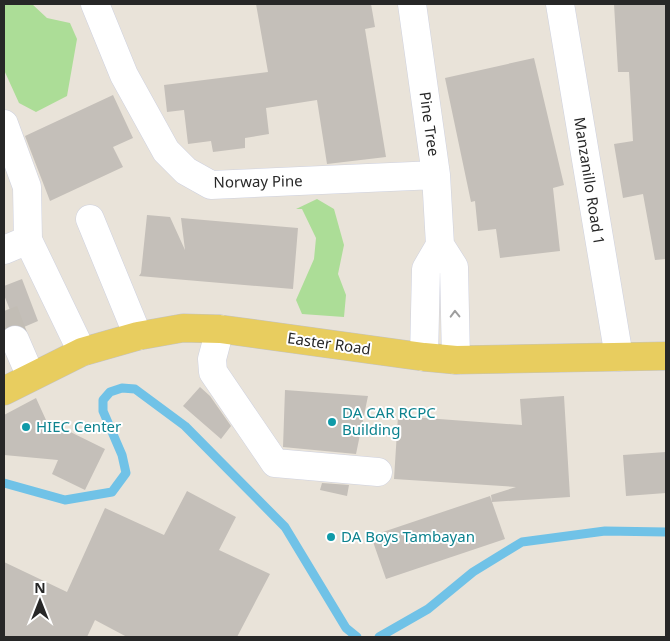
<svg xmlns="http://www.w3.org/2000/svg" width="670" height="641" font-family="'Noto Sans',sans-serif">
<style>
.green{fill:#acdd97}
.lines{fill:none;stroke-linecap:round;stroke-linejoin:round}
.stream{stroke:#70c2e7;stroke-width:9}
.building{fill:#c4bfb9}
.minor-tunnel{stroke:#c2bdb5;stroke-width:28;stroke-dasharray:28 14;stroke-linecap:butt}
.minor-casing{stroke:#ced1df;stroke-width:29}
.major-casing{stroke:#c3c3c3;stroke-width:29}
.minor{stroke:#fff;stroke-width:28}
.major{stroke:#e8cd5f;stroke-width:28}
.oneway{stroke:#9e9e9e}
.culture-dot{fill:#0f9aa8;stroke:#fff;stroke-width:2}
.labels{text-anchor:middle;stroke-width:4;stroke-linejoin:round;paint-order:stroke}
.street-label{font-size:15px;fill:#272727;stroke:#fff}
.culture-label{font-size:15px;fill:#0d838f;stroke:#fff;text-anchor:start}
</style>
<rect width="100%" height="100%" fill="#e9e3d9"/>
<!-- green -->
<path class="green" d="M4 4H32L47 18 70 23 77 39 67 96 36 112 19 103 4 70Z
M317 199 334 209 344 245 338 274 346 295 344 317 302 314 296 300 314 259 316 238 302 209H296Z"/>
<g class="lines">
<!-- stream -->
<path class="stream" d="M4 483 65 500 112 492 126 473 122 455 103 411V400L110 392 122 388 135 389 185 426 285 527 346 628 357 637
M379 637 428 609 473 572 522 542 605 531 666 532"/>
</g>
<!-- building -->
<path class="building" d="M256 4H371L375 27 365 29 386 157 327 164 317 100 266 108 269 134 245 138V148L213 152 211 141 188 144 184 110 167 112 164 85 268 72Z
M614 4H666V259L655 260 643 194 623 198 614 144 633 141 629 72H618Z
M534 58 564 185 553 188 560 251 500 258 496 229 478 231 475 201 471 202 445 78Z
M113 95 133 138 113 147 123 167 50 201 25 136Z
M147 215 170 217 185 250 181 218 298 228 293 289 139 276 141 273Z
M22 279 38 321 24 327 16 325 4 295V286Z
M200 387 210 396 231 426 221 439 183 406Z
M285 390 368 396 356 454 283 447Z
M564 396 570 497 492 502 505 539 386 579 371 536 490 496 492 502 491 495 516 487 394 479 398 416 522 425 520 399Z
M36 398 46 420 105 449 85 490 52 474 58 460 4 455V415Z
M666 452V493L626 496 623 455Z
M322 483 349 485 347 496 320 490Z
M187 491 236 517 219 550 270 574 237 637H127L95 620 87 637H4V562L67 592 105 508 164 535Z"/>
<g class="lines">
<!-- minor-tunnel -->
<path class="minor-tunnel" d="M4 311 15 340"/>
<!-- minor casing -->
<g class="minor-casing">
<path id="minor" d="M95 4 124 75 166 151 186 171 211 185 436 175
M412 4 436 175 440 245 454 267 456 360
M560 4 619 357
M4 124 27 187 28 240 82 352
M90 219 138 336
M4 250 28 240
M220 329 212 359 213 372 275 463 378 472
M15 340 31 377
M424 357 426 269 440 245"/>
</g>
<!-- major casing -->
<g class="major-casing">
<path id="major" d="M4 391 82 352 138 336 183 328 220 329 424 357 456 360 666 356"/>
</g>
<!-- minor -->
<use href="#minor" class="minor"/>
<!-- major -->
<use href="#major" class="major"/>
</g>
<!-- one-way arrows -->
<defs><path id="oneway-chevron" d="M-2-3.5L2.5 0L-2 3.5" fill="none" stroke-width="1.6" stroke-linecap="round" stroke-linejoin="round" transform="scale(1.25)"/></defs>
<use class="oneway" href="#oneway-chevron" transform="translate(455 314) rotate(-91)"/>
<!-- markers -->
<g class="culture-dot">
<circle cx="332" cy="422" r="5"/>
<circle cx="26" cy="427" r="5"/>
<circle cx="331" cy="537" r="5"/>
</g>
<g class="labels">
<!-- street labels -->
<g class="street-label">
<text transform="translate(429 124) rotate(82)" y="5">Pine Tree</text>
<text transform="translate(589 181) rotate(81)" y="5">Manzanillo Road 1</text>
<text transform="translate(258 182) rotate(-1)" y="5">Norway Pine</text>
<text transform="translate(329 344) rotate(8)" y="5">Easter Road</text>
</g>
<!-- culture labels -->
<g class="culture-label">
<text x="342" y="418">DA CAR RCPC<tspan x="342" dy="17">Building</tspan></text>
<text x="36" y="432">HIEC Center</text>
<text x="341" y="542">DA Boys Tambayan</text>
</g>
</g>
<!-- border -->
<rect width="670" height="641" fill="none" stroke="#272727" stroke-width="10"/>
<!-- north arrow -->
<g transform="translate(40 601)" stroke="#ffffff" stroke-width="4" paint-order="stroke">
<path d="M0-4L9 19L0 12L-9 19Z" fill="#272727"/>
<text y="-8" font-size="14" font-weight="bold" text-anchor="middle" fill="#272727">N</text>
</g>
</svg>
